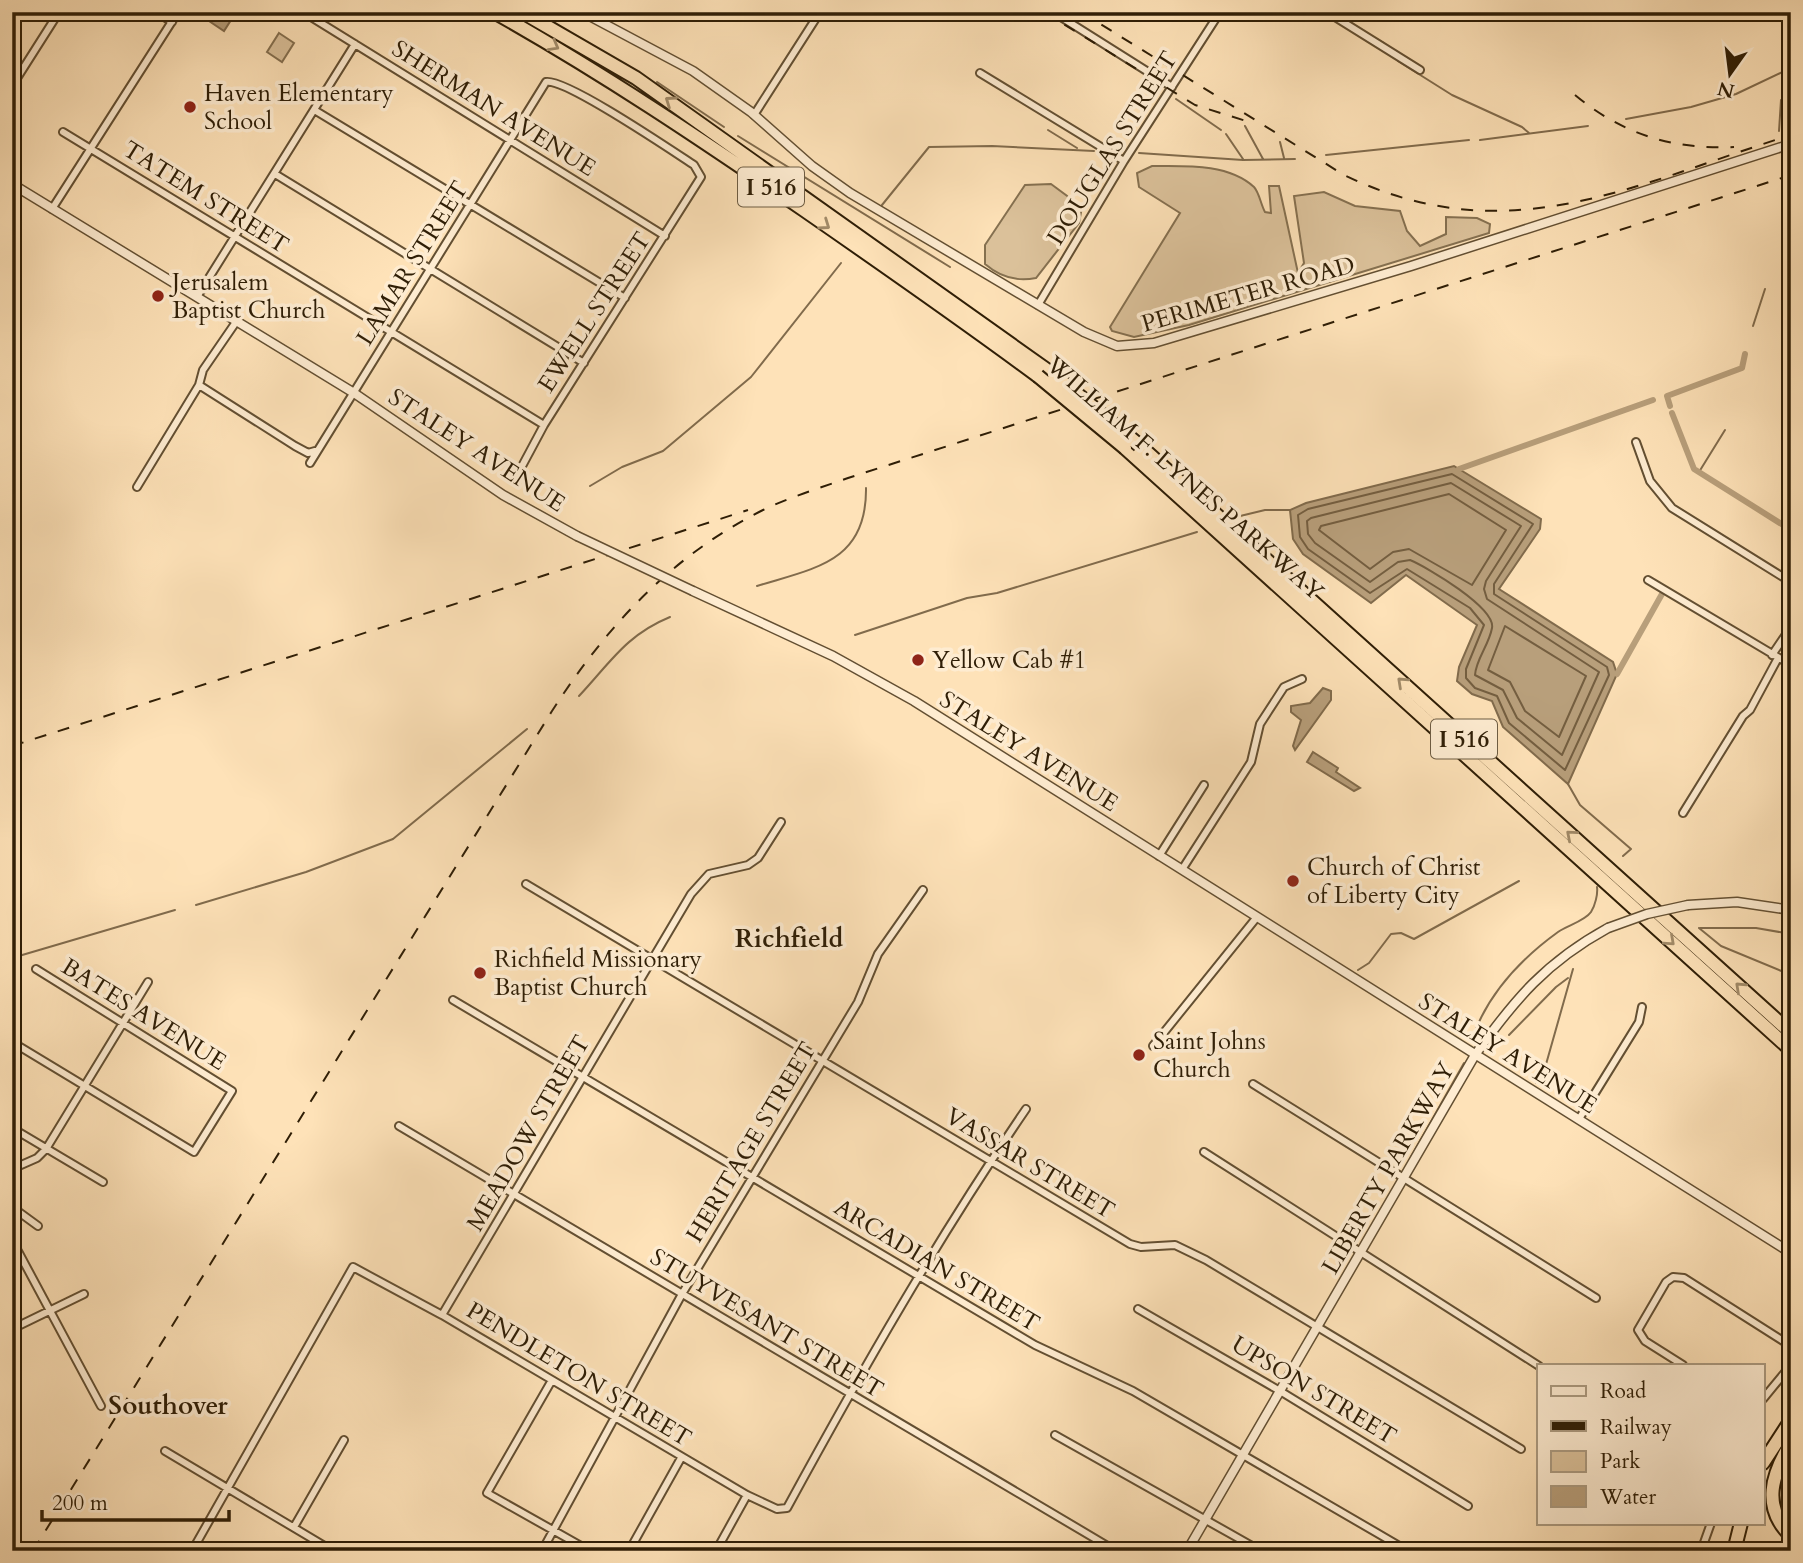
<svg xmlns="http://www.w3.org/2000/svg" width="1803" height="1563" font-family="Cardo,serif">
<style>
.green{fill:#dbc19a;stroke:#857050;stroke-width:2}
.water{fill:#b89f7b;stroke:#816b4c;stroke-width:2}
.lines{fill:none;stroke-linecap:round;stroke-linejoin:round}
.shore{stroke:#745e40;stroke-width:2}
.stream{stroke:#816b4c;stroke-width:2}
.canal{stroke:#b89f7b;stroke-width:6}
.minor-casing{stroke:#634f32;stroke-width:10}
.tertiary-casing{stroke:#634f32;stroke-width:11}
.motorway-casing{stroke:#2f1e06;stroke-width:16}
.minor{stroke:#feecd1;stroke-width:6}
.tertiary{stroke:#feecd1;stroke-width:8}
.motorway{stroke:#fee2b8;stroke-width:12}
.rail{stroke:#2f1e06;stroke-width:2;stroke-dasharray:12 12;stroke-linecap:butt}
.tertiary-bridge-casing{stroke:#634f32;stroke-width:11;stroke-linecap:butt}
.motorway-bridge-casing{stroke:#2f1e06;stroke-width:16;stroke-linecap:butt}
.tertiary-bridge{stroke:#feecd1;stroke-width:8}
.motorway-bridge{stroke:#fee2b8;stroke-width:12}
.oneway{stroke:#a18a68}
.poi-dot{fill:#8f2418;stroke:#feecd1;stroke-width:2.5}
.labels{text-anchor:middle;stroke-width:7;stroke-linejoin:round;paint-order:stroke}
.shield{fill:#feecd1;stroke:#6d5c43;stroke-width:2}
.shield-label{font-size:23px;font-weight:bold;fill:#2f1e06}
.poi-label{font-size:24px;fill:#2f1e06;stroke:#feecd1;text-anchor:start}
.street-label{font-size:24px;fill:#2f1e06;stroke:#feecd1}
.neighbourhood-label{font-size:26px;font-weight:bold;fill:#2f1e06;stroke:#feecd1}
</style>
<rect width="100%" height="100%" fill="#fee2b8"/>
<filter id="stains"><feTurbulence type="fractalNoise" baseFrequency=".00286" numOctaves="4"/><feColorMatrix values="0 0 0 0 .2 0 0 0 0 .09 0 0 0 0 .02 0 0 0 .5 -.17"/></filter>
<radialGradient id="worn" r=".72"><stop offset=".6" stop-color="#630" stop-opacity="0"/><stop offset="1" stop-color="#630" stop-opacity=".3"/></radialGradient>
<!-- green -->
<path class="green" d="M279 33 294 43 282 62 267 52Z
M1152 166C1184 166 1228 163 1254 187 1259 192 1261 205 1265 212L1271 213 1269 186H1279L1298 273 1304 263 1294 196 1324 192 1355 206 1400 211 1407 231 1420 246 1446 234V217L1477 218 1490 224 1489 233 1189 325 1134 337 1112 331 1110 327 1180 213 1139 187 1137 173Z
M1051 184 1082 207 1079 223 1036 278C1017 282 1000 277 985 264V245L1025 185Z"/>
<!-- water -->
<path class="water" d="M210 12H218L231 20 224 31 206 19Z
M1454 466 1541 519 1540 529 1499 589 1613 662 1617 674 1568 784 1503 727 1492 701 1472 694 1457 681 1459 667 1477 625 1406 575 1371 603 1303 554 1293 539 1290 510 1306 503Z
M1323 688 1331 691V700L1295 750 1293 746 1301 720 1291 712V706L1310 703Z
M1313 752 1338 768 1336 772 1360 788 1354 791 1307 762Z"/>
<g class="lines">
<!-- shore -->
<path class="shore" d="M1452 474 1533 524 1494 584V594L1607 667 1609 675 1565 770 1509 723 1497 696 1475 688 1466 678V669L1484 625 1470 608 1407 569 1370 593 1308 549 1300 537 1298 515 1308 509Z
M1451 483 1521 526 1486 581 1484 589 1487 599 1599 672 1562 755 1517 718 1503 690 1475 675C1476 659 1489 645 1492 628 1496 608 1427 567 1410 560L1398 562 1370 582 1315 543 1308 534 1307 521 1311 518Z
M1449 494 1506 530 1472 585 1409 549 1393 552 1370 569 1319 530 1321 526Z
M1505 626 1586 676 1559 737 1525 711 1510 682 1488 670Z"/>
<!-- stream -->
<path class="stream" d="M1361 30 1384 43
M1398 61 1452 95 1522 127 1529 133
M657 82 724 127
M1782 88 1791 70
M1176 99 1221 130
M1626 119 1691 107 1736 94 1791 68
M1245 126 1263 159
M1048 130 1077 148
M1779 131 1781 100
M1226 134 1243 159
M738 136 950 267
M1480 140 1588 126
M1280 142 1284 158
M1139 153 1243 160 1295 159
M1326 155 1469 140
M1782 155 1787 166
M882 205 929 147 992 146 1094 151
M1753 326 1765 289
M1699 472 1725 430
M590 486 622 467 663 451 751 377 841 263
M1236 517 1265 510H1290
M757 586C815 568 867 562 866 488
M855 635 967 598 997 593 1197 532
M579 696C610 663 626 635 670 617
M1568 784 1580 805 1631 849 1623 856
M196 905 306 872 393 839 527 729
M1699 928 1721 946 1791 975
M1700 928H1756L1791 934
M12 958 175 910
M1358 970 1369 963 1391 934 1401 933 1414 939 1519 881
M1509 1035 1556 987 1568 978
M1473 1036C1489 993 1522 958 1558 932 1566 926 1585 921 1591 912 1595 906 1598 894 1597 887
M1536 1083 1541 1082 1573 969
M1411 1157 1464 1063"/>
<!-- canal -->
<path class="canal" d="M1670 406 1667 396 1742 368 1745 354
M1672 413 1694 469 1791 530
M1459 469 1653 400
M1617 674 1662 594"/>
<!-- minor casing -->
<g class="minor-casing">
<path id="minor" d="M157 12 172 22
M303 12 665 236
M1053 12 1172 87
M1207 12 1216 18
M1327 12 1420 70
M980 73 1124 161
M12 86 59 12
M316 111 625 298
M754 115 820 12
M63 132 544 425
M275 174 584 363
M52 209 178 12
M197 297 355 44
M1038 305 1124 161 1220 12
M199 385 295 446 308 453 315 451
M1636 442 1650 481 1672 508 1791 582
M310 463 546 82C565 78 671 150 694 165L701 177 544 425 521 468
M137 487 199 385 203 370 236 322
M1648 580 1791 665
M1772 655 1791 627
M1683 813 1743 716 1750 710 1778 658
M1159 856 1204 785
M1183 868 1251 762 1260 724 1284 687 1302 679
M526 884 1130 1244 1141 1247 1175 1245 1206 1260 1521 1449
M453 1000 1035 1345 1133 1391 1408 1551
M12 1042 194 1152 232 1091 36 969
M1153 1046 1257 917
M1253 1084 1596 1298
M1579 1119 1639 1022 1642 1007
M399 1126 1116 1551
M12 1128 103 1182
M1204 1152 1539 1366
M12 1169 37 1158 46 1149 148 982
M12 1207 38 1226
M12 1240 101 1406
M1138 1309 1280 1391 1468 1506
M442 1315 691 894 709 874 748 865 758 858 781 822
M12 1329 84 1294
M1683 1365 1645 1341 1638 1330 1666 1282 1673 1277 1684 1278 1791 1346
M552 1380 487 1493 590 1551
M1763 1399 1791 1365
M1055 1435 1261 1551
M165 1451 333 1551
M294 1527 344 1440
M192 1551 353 1267 442 1315 747 1495 777 1509 787 1508C861 1372 939 1236 1026 1109
M542 1551 682 1294 858 1002 878 954 923 890
M629 1551 681 1458
M716 1551 747 1495
M1701 1551 1711 1523"/>
</g>
<!-- tertiary casing -->
<g class="tertiary-casing">
<path id="tertiary" d="M582 12 693 71 751 112 812 166 850 193 1084 332 1117 346 1154 343 1411 266 1791 144
M12 184 354 393 503 495 577 536
M693 591 833 656 914 701 1791 1253
M1688 905 1737 902 1791 910
M1187 1551 1475 1055C1515 999 1546 962 1608 928"/>
</g>
<!-- motorway casing -->
<g class="motorway-casing">
<path id="motorway" d="M494 12C601 72 702 140 804 210 882 264 961 319 1038 376
M522 12 636 78 1054 375
M1139 445 1791 1033
M1125 448 1791 1050
M1791 1443C1772 1474 1761 1507 1791 1536
M1763 1463 1791 1420
M1734 1551 1741 1523"/>
</g>
<!-- minor -->
<use href="#minor" class="minor"/>
<!-- tertiary -->
<use href="#tertiary" class="tertiary"/>
<!-- motorway -->
<use href="#motorway" class="motorway"/>
<!-- rail -->
<path class="rail" d="M1044 12 1195 105 1246 121
M1081 12 1344 175C1508 254 1631 185 1791 135
M1575 95C1622 134 1673 150 1734 147
M12 746 748 510
M33 1551 552 711C607 626 671 556 763 510 790 497 820 488 848 478L1791 175"/>
<!-- tertiary-bridge casing -->
<g class="tertiary-bridge-casing">
<path id="tertiary-bridge" d="M577 536 693 591
M1608 928 1647 914 1688 905"/>
</g>
<!-- motorway-bridge casing -->
<g class="motorway-bridge-casing">
<path id="motorway-bridge" d="M1054 375 1139 445
M1038 376 1125 448"/>
</g>
<!-- tertiary-bridge -->
<use href="#tertiary-bridge" class="tertiary-bridge"/>
<!-- motorway-bridge -->
<use href="#motorway-bridge" class="motorway-bridge"/>
</g>
<!-- one-way arrows -->
<defs><path id="oneway-chevron" d="M-2-3.5L2.5 0L-2 3.5" fill="none" stroke-width="1.6" stroke-linecap="round" stroke-linejoin="round" transform="scale(1.75)"/></defs>
<g class="oneway">
<use href="#oneway-chevron" transform="translate(554 46) rotate(29)"/>
<use href="#oneway-chevron" transform="translate(670 101) rotate(-145)"/>
<use href="#oneway-chevron" transform="translate(825 225) rotate(35)"/>
<use href="#oneway-chevron" transform="translate(1402 682) rotate(-137)"/>
<use href="#oneway-chevron" transform="translate(1571 835) rotate(-139)"/>
<use href="#oneway-chevron" transform="translate(1670 941) rotate(42)"/>
<use href="#oneway-chevron" transform="translate(1740 987) rotate(-137)"/>
</g>
<!-- markers -->
<g class="poi-dot">
<circle cx="190" cy="107" r="7"/>
<circle cx="158" cy="296" r="7"/>
<circle cx="918" cy="660" r="7"/>
<circle cx="1293" cy="881" r="7"/>
<circle cx="480" cy="973" r="7"/>
<circle cx="1139" cy="1055" r="7"/>
</g>
<g class="labels">
<!-- shield labels -->
<g class="shield">
<rect x="738" y="167.5" width="66" height="39" rx="5"/>
<rect x="1431" y="719.5" width="66" height="39" rx="5"/>
</g>
<g class="shield-label">
<text x="771" y="195">I 516</text>
<text x="1464" y="747">I 516</text>
</g>
<!-- poi labels -->
<g class="poi-label">
<text x="204" y="101">Haven Elementary<tspan x="204" dy="28">School</tspan></text>
<text x="172" y="290">Jerusalem<tspan x="172" dy="28">Baptist Church</tspan></text>
<text x="932" y="668">Yellow Cab #1</text>
<text x="1307" y="875">Church of Christ<tspan x="1307" dy="28">of Liberty City</tspan></text>
<text x="494" y="967">Richfield Missionary<tspan x="494" dy="28">Baptist Church</tspan></text>
<text x="1153" y="1049">Saint Johns<tspan x="1153" dy="28">Church</tspan></text>
</g>
<!-- street labels -->
<g class="street-label">
<text transform="translate(494 108) rotate(32)" y="8">SHERMAN AVENUE</text>
<text transform="translate(1112 148) rotate(-58)" y="8">DOUGLAS STREET</text>
<text transform="translate(206 197) rotate(32)" y="8">TATEM STREET</text>
<text transform="translate(412 263) rotate(-58)" y="8">LAMAR STREET</text>
<text transform="translate(1248 294) rotate(-16)" y="8">PERIMETER ROAD</text>
<text transform="translate(594 312) rotate(-57)" y="8">EWELL STREET</text>
<text transform="translate(477 450) rotate(33)" y="8">STALEY AVENUE</text>
<text transform="translate(1185 478) rotate(41)" y="8">WILLIAM F. LYNES PARKWAY</text>
<text transform="translate(1029 751) rotate(32)" y="8">STALEY AVENUE</text>
<text transform="translate(144 1014) rotate(32)" y="8">BATES AVENUE</text>
<text transform="translate(1508 1053) rotate(32)" y="8">STALEY AVENUE</text>
<text transform="translate(528 1133) rotate(-60)" y="8">MEADOW STREET</text>
<text transform="translate(751 1142) rotate(-59)" y="8">HERITAGE STREET</text>
<text transform="translate(1030 1163) rotate(31)" y="8">VASSAR STREET</text>
<text transform="translate(1388 1168) rotate(-60)" y="8">LIBERTY PARKWAY</text>
<text transform="translate(937 1265) rotate(31)" y="8">ARCADIAN STREET</text>
<text transform="translate(767 1323) rotate(31)" y="8">STUYVESANT STREET</text>
<text transform="translate(579 1374) rotate(31)" y="8">PENDLETON STREET</text>
<text transform="translate(1314 1390) rotate(31)" y="8">UPSON STREET</text>
</g>
<!-- neighbourhood labels -->
<g class="neighbourhood-label">
<text x="789" y="947">Richfield</text>
<text x="168" y="1414">Southover</text>
</g>
</g>
<!-- margin -->
<rect width="1803" height="1563" fill="none" stroke="#fee2b8" stroke-width="42"/>
<rect x="14" y="14" width="1775" height="1535" fill="none" stroke="#2f1e06" stroke-width="3.5"/>
<rect x="21" y="21" width="1761" height="1521" fill="none" stroke="#2f1e06" stroke-width="2"/>
<!-- legend -->
<rect x="1537" y="1364" width="228" height="161" fill="#feecd1" stroke="#ab9a80" stroke-width="2"/>
<rect x="1551" y="1386" width="35" height="10" fill="#feecd1" stroke="#ab9a80" stroke-width="2"/>
<text x="1600" y="1398" font-size="21" fill="#2f1e06">Road</text>
<rect x="1551" y="1421" width="35" height="10" fill="#2f1e06" stroke="#ab9a80" stroke-width="2"/>
<text x="1600" y="1434" font-size="21" fill="#2f1e06">Railway</text>
<rect x="1551" y="1451" width="35" height="21" fill="#dbc19a" stroke="#ab9a80" stroke-width="2"/>
<text x="1600" y="1468" font-size="21" fill="#2f1e06">Park</text>
<rect x="1551" y="1486" width="35" height="21" fill="#b89f7b" stroke="#ab9a80" stroke-width="2"/>
<text x="1600" y="1504" font-size="21" fill="#2f1e06">Water</text>
<!-- north arrow -->
<g transform="translate(1730 74) rotate(194)" stroke="#feecd1" stroke-width="5" paint-order="stroke">
<path d="M0-5L12 26L0 18L-12 26Z" fill="#2f1e06"/>
<text y="-10" font-size="19" font-weight="bold" text-anchor="middle" fill="#2f1e06">N</text>
</g>
<!-- scale -->
<path d="M42 1510v10h187v-10" fill="none" stroke="#2f1e06" stroke-width="3.5"/>
<text x="52" y="1510" font-size="21" fill="#2f1e06" stroke="#feecd1" stroke-width="5" paint-order="stroke">200 m</text>
<rect width="100%" height="100%" filter="url(#stains)"/>
<rect width="100%" height="100%" fill="url(#worn)"/>
</svg>
